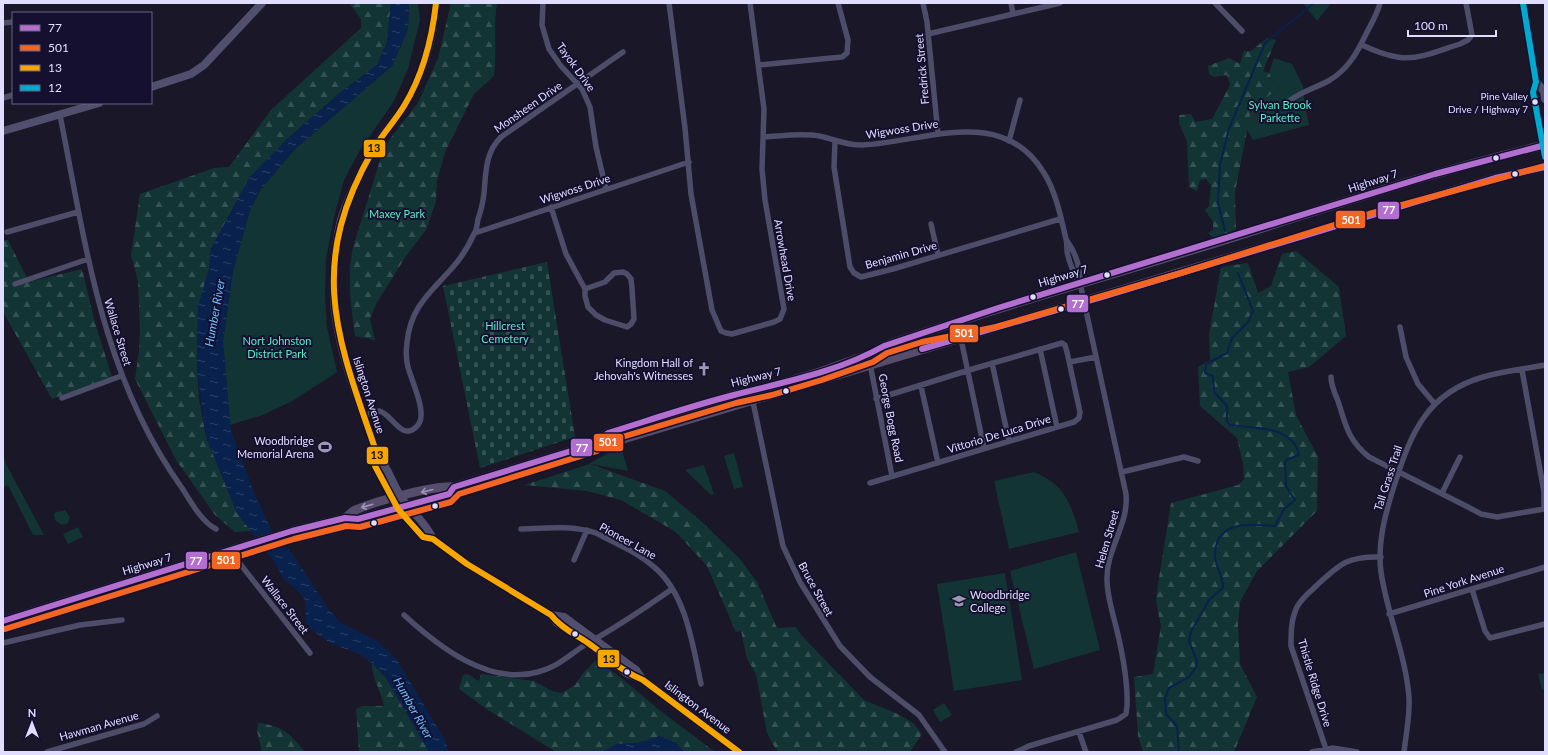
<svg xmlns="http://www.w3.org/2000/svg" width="1548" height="755" font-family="Lato,sans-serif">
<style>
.green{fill:#133435}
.forest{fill:url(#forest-firs)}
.cemetery{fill:url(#cemetery-stones)}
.water{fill:url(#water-ripples)}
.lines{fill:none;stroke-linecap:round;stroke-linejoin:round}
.stream{stroke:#09214d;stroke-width:2}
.street{stroke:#4d4c69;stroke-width:5.5}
.secondary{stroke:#514f6e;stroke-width:8}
.primary{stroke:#564d6d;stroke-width:9}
.bus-1-casing{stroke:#15102f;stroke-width:9}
.bus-2-casing{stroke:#15102f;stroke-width:9}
.bus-3-casing{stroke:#15102f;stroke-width:9}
.bus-4-casing{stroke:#15102f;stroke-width:9}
.bus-1{stroke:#b36fd0;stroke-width:6}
.bus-2{stroke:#f26522;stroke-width:6}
.bus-3{stroke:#f7a600;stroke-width:6}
.bus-4{stroke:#00a9ce;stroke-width:6}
.oneway{stroke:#9c95b6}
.bus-dot{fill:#e1ddff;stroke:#15102f;stroke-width:1.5}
.labels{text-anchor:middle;stroke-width:4;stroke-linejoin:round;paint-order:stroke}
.bus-label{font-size:10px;fill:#e1ddff;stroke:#15102f;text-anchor:end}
.street-label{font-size:11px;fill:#e1ddff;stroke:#15102f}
.park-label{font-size:11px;fill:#5feac6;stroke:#15102f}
.poi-label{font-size:11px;fill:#e1ddff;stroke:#15102f;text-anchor:end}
.water-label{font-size:12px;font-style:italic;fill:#6bbcff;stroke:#15102f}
.line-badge{stroke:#15102f;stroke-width:1.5}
.badge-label{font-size:11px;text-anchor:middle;font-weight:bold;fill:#fff}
.pale-badge-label{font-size:11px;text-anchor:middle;font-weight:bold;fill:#111}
</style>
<defs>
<pattern id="forest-firs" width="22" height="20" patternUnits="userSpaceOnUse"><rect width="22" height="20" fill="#133435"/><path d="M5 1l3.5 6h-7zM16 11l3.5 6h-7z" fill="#355153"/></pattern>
<pattern id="cemetery-stones" width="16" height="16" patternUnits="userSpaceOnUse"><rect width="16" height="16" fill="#133435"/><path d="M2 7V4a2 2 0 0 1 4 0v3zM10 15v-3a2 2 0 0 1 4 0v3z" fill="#355153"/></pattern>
<pattern id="water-ripples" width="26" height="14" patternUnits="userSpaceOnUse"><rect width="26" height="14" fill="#09214d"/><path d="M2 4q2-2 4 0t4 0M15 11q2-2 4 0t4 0" fill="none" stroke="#2d4168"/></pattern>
</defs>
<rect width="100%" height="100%" fill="#1a1728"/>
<!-- green -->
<path class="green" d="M409 3H418L420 20 408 69 394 101 360 150 344 180 334 217 326 259 325 296 327 327 337 372 294 400 263 415 230 425 223 341 233 271 250 210 261 189 295 149 392 66 408 29Z
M1303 3H1331L1317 21Z
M1274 58 1292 64 1303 86 1304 99 1309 125 1253 140 1246 128 1251 111C1263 103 1264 96 1278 91L1280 88 1274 84 1269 73Z
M621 446 628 471 590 464V463Z
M3 453 6 464 44 535H33L8 485 3 487Z
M734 453 743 487 734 489 724 456Z
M704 465 714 494 711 495 685 470Z
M1034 472C1064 484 1071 503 1079 532L1009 549 994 481Z
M65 510 70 518 68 523 62 525 55 520 54 513Z
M78 527 83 537 68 544 63 534Z
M1076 552 1100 650 1034 669 1010 571Z
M1005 573 1022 680 954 691 937 584Z
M1545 673V689L1542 690 1538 674Z
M944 703 952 715 940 722 933 710Z"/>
<!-- forest -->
<path class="forest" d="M349 3H391L387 42 377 65 341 92 288 138 249 178 211 249 209 269 198 307 197 370 199 399 206 437 237 513 251 531 235 532 215 515 176 460 135 379 139 351 140 329 138 281 131 255 140 194 214 168 229 167 271 110 361 28V19Z
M451 3H497C493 27 497 51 494 76L474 94 445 152 437 181 436 201 426 230 406 256 376 304 370 319 375 340 355 336C351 307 346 272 354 244L382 154 389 140 418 103 438 58Z
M1267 38 1276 40 1263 71 1269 73 1274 84 1280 88 1278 91C1264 96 1263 103 1251 111L1235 192 1236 230 1213 238 1208 233 1213 230V222L1205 210 1209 206 1211 185 1206 179 1200 180 1197 191 1189 187 1187 141 1179 123V115L1191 114 1195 122 1212 119 1230 85 1227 75 1214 77 1209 74 1208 66 1229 58 1240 64 1244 51H1251Z
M3 240H8L29 282 82 269 94 319 112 377 52 399 3 312Z
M1296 251 1339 287 1346 336 1309 367 1288 372 1296 415 1318 457 1317 511 1257 571 1240 602 1238 625 1240 664 1257 697 1234 752H1143L1138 736 1134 677 1153 674 1161 626 1156 601 1158 584 1171 503 1238 485 1244 479 1243 464 1237 438 1200 406 1198 367 1210 360 1209 334 1221 267 1248 263 1258 293 1271 286 1282 254Z
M590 464 665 491 702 522 739 558 757 582 777 628 796 627 801 635 864 700 898 714 913 723 922 734 910 752H779L775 748 767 733 756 674 747 659 741 631 736 632 707 566 676 532 621 500 587 491 524 485Z
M596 660 620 677 658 709 715 752H684L677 744 660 736 638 743 617 744 602 752H556L488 710 459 689 463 675 467 674 479 681 481 674 534 681 552 691 562 693 575 685 583 673Z
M372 663 386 678 429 752H359L356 709 362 706H384C381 691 371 676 372 663Z
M258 723C284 726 289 733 305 752H262L257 731Z"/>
<!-- cemetery -->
<path class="cemetery" d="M547 262 575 437 480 468 443 286Z"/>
<!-- water -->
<path class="water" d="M391 3H409L408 29 392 66 295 149 261 189 250 210 233 271 223 341 231 430 252 487 273 534 292 553 329 610 340 622 379 642 397 660 446 742 448 752H429L386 678 372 663 361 655 330 643 313 631 306 623 305 600 297 590 284 580 275 563 237 513 206 437 197 370 198 307 209 269 211 249 249 178 288 138 341 92 377 65 387 42Z
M660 736 677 744 684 752H602L617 744 638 743Z"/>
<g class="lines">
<!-- stream -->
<path class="stream" d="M1225 231 1218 203 1220 165 1229 129 1265 43 1314 3
M1179 752 1177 726 1166 714 1165 698 1169 688 1189 677 1196 667 1197 661 1189 641 1191 632 1209 600 1223 588C1223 575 1218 572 1216 562 1214 555 1215 549 1217 543 1225 520 1256 525 1275 526L1284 509 1295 500 1286 486 1285 462 1286 460 1299 455C1294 426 1253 428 1229 425L1227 420V406L1214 392 1213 376 1205 373 1206 364 1227 353 1232 338 1248 322 1253 311 1238 273"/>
<!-- street -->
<path class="street" d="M543 3 542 25 549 49 561 66 582 89 590 107 596 147 606 189
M669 3 685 128 691 194 712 310 721 331 726 333 732 334 774 322 780 319 784 309 765 200 762 169 764 109 750 3
M923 3 927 22 938 134
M1011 3 1013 13
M1215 3 1242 31
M3 23 13 22
M928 34 1060 3
M1362 45C1407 66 1416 58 1460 44L1468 40 1472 35 1466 3
M759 65 842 57 847 53 848 40 838 3
M3 98 13 95
M1289 101C1302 91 1316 88 1330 80 1348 69 1357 53 1366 34 1371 24 1377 15 1380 3
M60 115C86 246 102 377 182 488 191 502 201 521 216 529
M765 137C782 136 802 133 819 136 834 139 848 146 863 145 925 142 1002 104 1044 173 1056 192 1061 218 1066 239 1067 243 1067 247 1067 251 1069 263 1073 272 1079 282
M1009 141 1020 100
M835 142 834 167 850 267 854 273 861 277 893 269 1060 219
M551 207 566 254 585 289V296L588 307 596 315 605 320 627 327 631 324 634 319 632 288 631 279 627 274 623 272 614 273 605 282 585 289
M931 224 938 255
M7 232 78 212
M475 233 689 162
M15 284 88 259
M1400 327 1406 357 1418 384 1434 403
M961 339 984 448
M1040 349 1057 427
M1070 362 1096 357
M992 363 1009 441
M870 364 892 476
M1331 377C1331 385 1335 394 1338 401 1346 426 1348 440 1369 457L1468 507 1481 514 1497 517 1544 509V492L1522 370
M921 386 938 463
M752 397 783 546 800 582 840 646 870 677 919 715 945 752
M62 398 121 376
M365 416C369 414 374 411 379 411 392 413 402 444 418 425 428 413 411 380 408 367 406 360 406 350 407 343 410 307 431 292 453 267 461 258 469 245 474 234 477 230 477 224 478 219 481 211 483 202 484 193 486 172 485 153 501 137L623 52
M1122 472 1184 457 1198 461
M870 483 1074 422 1079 418 1080 412 1067 352 1065 345 1062 343 976 368 876 399
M1442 493 1460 457
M521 529C546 528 572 525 596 533 615 543 637 552 654 567 686 593 693 646 701 684
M230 551 310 653
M574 560 587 530
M1472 589 1485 631 1490 638 1545 624
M1389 614 1545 567
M404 615C438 646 488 686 538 672 560 666 570 654 588 643 617 627 645 608 672 589
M3 643 80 625 122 620
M1079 732 1086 752
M1326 749 1291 646C1291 633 1291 619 1297 607 1301 599 1310 592 1316 586 1340 564 1347 556 1381 557
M47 752 144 724 157 716
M1016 752 1029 746 1117 720 1126 714 1127 706C1128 679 1120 641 1113 615 1110 603 1107 592 1107 580 1106 549 1129 525 1126 494L1080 283C1080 267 1077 254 1067 241
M1312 752 1333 748 1357 752
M1404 752C1406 734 1410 716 1409 698 1406 655 1387 614 1381 572 1377 542 1386 511 1395 483 1411 433 1427 393 1483 377 1503 371 1524 369 1545 365"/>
<!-- secondary -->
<path class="secondary" d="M1523 3 1536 82 1533 92 1545 157
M1536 82 1544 91 1545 99
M151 87 191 74 204 65 262 3
M3 131 99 103
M378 457 375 466 398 509 423 537 433 539 467 564 551 615 557 623 588 643 628 674 643 680 739 752
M433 539C426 522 411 512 401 497 392 484 389 468 378 457 363 411 343 366 336 318 331 289 334 236 345 208 354 185 365 163 377 143 385 130 396 119 404 106 423 76 433 38 436 3
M551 615 564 617 636 670 643 680"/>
<!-- primary -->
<path class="primary" d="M594 444 608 433 734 395 770 387 820 372 870 354 884 346C985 311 1087 282 1189 251 1307 215 1425 173 1545 145
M345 518C349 515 353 510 358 509 376 501 436 485 454 487L594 444 610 443C905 354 1200 267 1495 178L1545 167
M3 621 292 531 345 518 358 519 424 501 449 494 454 487"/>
<!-- bus-1 casing -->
<g class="bus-1-casing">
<path id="bus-1" d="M922 349 1105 296 1495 178 1545 167
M3 621 292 531 345 518 358 519 449 494 454 487 594 444 608 433C650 420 691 406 734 395 784 382 838 372 884 346L998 308 1435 174 1545 145"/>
</g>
<!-- bus-2 casing -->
<g class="bus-2-casing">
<path id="bus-2" d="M5 629 294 539 346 526 360 527 451 502 459 494 597 451 612 440 736 403 772 395 822 380 873 362 887 353 922 342 996 327 1181 273 1369 214 1545 166"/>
</g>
<!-- bus-3 casing -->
<g class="bus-3-casing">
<path id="bus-3" d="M436 3C432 39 423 75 404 106 394 122 382 135 373 150 305 268 338 340 378 457L375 466 398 509 423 537 433 539 467 564 551 615C561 628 575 634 588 643 607 656 622 672 643 680L739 752"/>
</g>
<!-- bus-4 casing -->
<g class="bus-4-casing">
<path id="bus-4" d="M1523 3 1536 82 1533 92 1545 157"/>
</g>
<!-- bus-1 -->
<use href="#bus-1" class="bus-1"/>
<!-- bus-2 -->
<use href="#bus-2" class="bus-2"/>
<!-- bus-3 -->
<use href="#bus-3" class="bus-3"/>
<!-- bus-4 -->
<use href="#bus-4" class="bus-4"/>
</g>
<!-- one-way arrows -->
<defs><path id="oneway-shaft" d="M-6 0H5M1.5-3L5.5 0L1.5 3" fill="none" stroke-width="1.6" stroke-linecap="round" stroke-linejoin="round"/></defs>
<g class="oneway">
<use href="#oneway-shaft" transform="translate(427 491) rotate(166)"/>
<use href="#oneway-shaft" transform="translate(367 506) rotate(164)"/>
</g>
<!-- icons -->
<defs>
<g id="church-bare" transform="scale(1.08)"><path d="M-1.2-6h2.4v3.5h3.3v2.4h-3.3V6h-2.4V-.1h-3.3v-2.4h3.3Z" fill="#9b98b4" stroke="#15102f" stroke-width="2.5" paint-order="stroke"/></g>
<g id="stadium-bare" transform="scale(1.08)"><path d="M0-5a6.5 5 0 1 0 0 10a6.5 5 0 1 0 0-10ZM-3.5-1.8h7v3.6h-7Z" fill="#9b98b4" stroke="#15102f" stroke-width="2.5" paint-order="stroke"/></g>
<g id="school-bare" transform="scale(1.08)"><path d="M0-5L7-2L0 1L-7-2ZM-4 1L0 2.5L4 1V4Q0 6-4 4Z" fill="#9b98b4" stroke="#15102f" stroke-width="2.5" paint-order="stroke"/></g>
</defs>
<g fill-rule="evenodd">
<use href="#church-bare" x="704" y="369"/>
<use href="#stadium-bare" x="325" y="447"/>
<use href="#school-bare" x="959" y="601"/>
</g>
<!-- markers -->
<g class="bus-dot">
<circle cx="1535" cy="102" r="3.5"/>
<circle cx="1496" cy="158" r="3.5"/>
<circle cx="1515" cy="174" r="3.5"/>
<circle cx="1107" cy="275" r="3.5"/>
<circle cx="1033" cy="297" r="3.5"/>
<circle cx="1061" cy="309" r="3.5"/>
<circle cx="786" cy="391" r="3.5"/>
<circle cx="435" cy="506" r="3.5"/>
<circle cx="374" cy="523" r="3.5"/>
<circle cx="575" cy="634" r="3.5"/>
<circle cx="627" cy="672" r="3.5"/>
</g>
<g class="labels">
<!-- bus labels -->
<g class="bus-label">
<text x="1528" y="100">Pine Valley<tspan x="1528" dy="13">Drive / Highway 7</tspan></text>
</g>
<!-- street labels -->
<g class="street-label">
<text transform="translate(576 67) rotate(54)" y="4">Tayok Drive</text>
<text transform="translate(922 69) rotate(-95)" y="4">Fredrick Street</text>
<text transform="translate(528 107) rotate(-35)" y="4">Monsheen Drive</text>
<text transform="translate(902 129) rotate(-9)" y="4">Wigwoss Drive</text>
<text transform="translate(1373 181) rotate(-18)" y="4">Highway 7</text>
<text transform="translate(575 189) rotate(-18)" y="4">Wigwoss Drive</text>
<text transform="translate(901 255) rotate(-16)" y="4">Benjamin Drive</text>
<text transform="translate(785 260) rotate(80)" y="4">Arrowhead Drive</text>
<text transform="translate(1063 276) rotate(-17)" y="4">Highway 7</text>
<text transform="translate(118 332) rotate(73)" y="4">Wallace Street</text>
<text transform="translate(756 377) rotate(-14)" y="4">Highway 7</text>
<text transform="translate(369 395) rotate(72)" y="4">Islington Avenue</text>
<text transform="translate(891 418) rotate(79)" y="4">George Bogg Road</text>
<text transform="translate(999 434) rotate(-17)" y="4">Vittorio De Luca Drive</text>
<text transform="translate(1388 478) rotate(-72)" y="4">Tall Grass Trail</text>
<text transform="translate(1107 539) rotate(-74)" y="4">Helen Street</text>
<text transform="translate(628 541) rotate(29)" y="4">Pioneer Lane</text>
<text transform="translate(147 564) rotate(-17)" y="4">Highway 7</text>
<text transform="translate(1464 581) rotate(-18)" y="4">Pine York Avenue</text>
<text transform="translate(816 589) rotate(61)" y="4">Bruce Street</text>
<text transform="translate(285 605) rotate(52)" y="4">Wallace Street</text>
<text transform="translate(1315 683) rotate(73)" y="4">Thistle Ridge Drive</text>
<text transform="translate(698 707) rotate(37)" y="4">Islington Avenue</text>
<text transform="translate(99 726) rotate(-16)" y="4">Hawman Avenue</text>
</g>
<!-- park labels -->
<g class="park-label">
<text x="1280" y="109">Sylvan Brook<tspan x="1280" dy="13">Parkette</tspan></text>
<text x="397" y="218">Maxey Park</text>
<text x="505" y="330">Hillcrest<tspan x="505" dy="13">Cemetery</tspan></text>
<text x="277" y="345">Nort Johnston<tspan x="277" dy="13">District Park</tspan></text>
</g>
<!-- poi labels -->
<g class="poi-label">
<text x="693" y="367">Kingdom Hall of<tspan x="693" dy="13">Jehovah's Witnesses</tspan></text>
<text x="314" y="445">Woodbridge<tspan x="314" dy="13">Memorial Arena</tspan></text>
<text x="970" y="599" text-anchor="start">Woodbridge<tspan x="970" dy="13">College</tspan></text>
</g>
<!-- water labels -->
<g class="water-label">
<text transform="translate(215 313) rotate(-80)" y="4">Humber River</text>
<text transform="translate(413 708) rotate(61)" y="4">Humber River</text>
</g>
</g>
<g class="line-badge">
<rect x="363" y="139" width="23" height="19" rx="4" fill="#f7a600"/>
<rect x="1377" y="201" width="23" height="19" rx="4" fill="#b36fd0"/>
<rect x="1335" y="210" width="31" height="19" rx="4" fill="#f26522"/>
<rect x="1066" y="294" width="23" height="19" rx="4" fill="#b36fd0"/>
<rect x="949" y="324" width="30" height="19" rx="4" fill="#f26522"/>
<rect x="593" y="433" width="31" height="19" rx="4" fill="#f26522"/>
<rect x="570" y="438" width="23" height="19" rx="4" fill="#b36fd0"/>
<rect x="366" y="446" width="23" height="19" rx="4" fill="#f7a600"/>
<rect x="211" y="551" width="30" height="19" rx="4" fill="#f26522"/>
<rect x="185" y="551" width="23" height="19" rx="4" fill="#b36fd0"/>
<rect x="597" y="649" width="23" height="19" rx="4" fill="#f7a600"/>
</g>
<g class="badge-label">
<text x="1389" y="214">77</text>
<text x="1351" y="224">501</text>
<text x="1078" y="308">77</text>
<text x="964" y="337">501</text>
<text x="608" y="446">501</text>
<text x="582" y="452">77</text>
<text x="226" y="564">501</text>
<text x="196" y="565">77</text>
</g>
<g class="pale-badge-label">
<text x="374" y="152">13</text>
<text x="377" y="459">13</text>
<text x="609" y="663">13</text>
</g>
<!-- border -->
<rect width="1548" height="755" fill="none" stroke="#e1ddff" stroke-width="8"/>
<!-- legend -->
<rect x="12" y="12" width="140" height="92" fill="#15102f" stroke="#676282"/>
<rect x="20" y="25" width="20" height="6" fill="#b36fd0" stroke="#676282"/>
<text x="48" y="32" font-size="12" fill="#e1ddff">77</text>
<rect x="20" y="45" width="20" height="6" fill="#f26522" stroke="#676282"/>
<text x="48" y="52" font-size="12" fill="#e1ddff">501</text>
<rect x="20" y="65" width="20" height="6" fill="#f7a600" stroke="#676282"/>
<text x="48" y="72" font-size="12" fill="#e1ddff">13</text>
<rect x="20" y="85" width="20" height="6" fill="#00a9ce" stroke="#676282"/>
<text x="48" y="92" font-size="12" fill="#e1ddff">12</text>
<!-- north arrow -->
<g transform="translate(32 723)" stroke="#15102f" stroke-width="3" paint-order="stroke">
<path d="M0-3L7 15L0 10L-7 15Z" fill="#e1ddff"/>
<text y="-6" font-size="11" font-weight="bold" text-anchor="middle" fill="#e1ddff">N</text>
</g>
<!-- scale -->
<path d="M1408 30v6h88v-6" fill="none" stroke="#e1ddff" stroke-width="2"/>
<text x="1414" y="30" font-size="12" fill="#e1ddff" stroke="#15102f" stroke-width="3" paint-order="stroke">100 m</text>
</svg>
